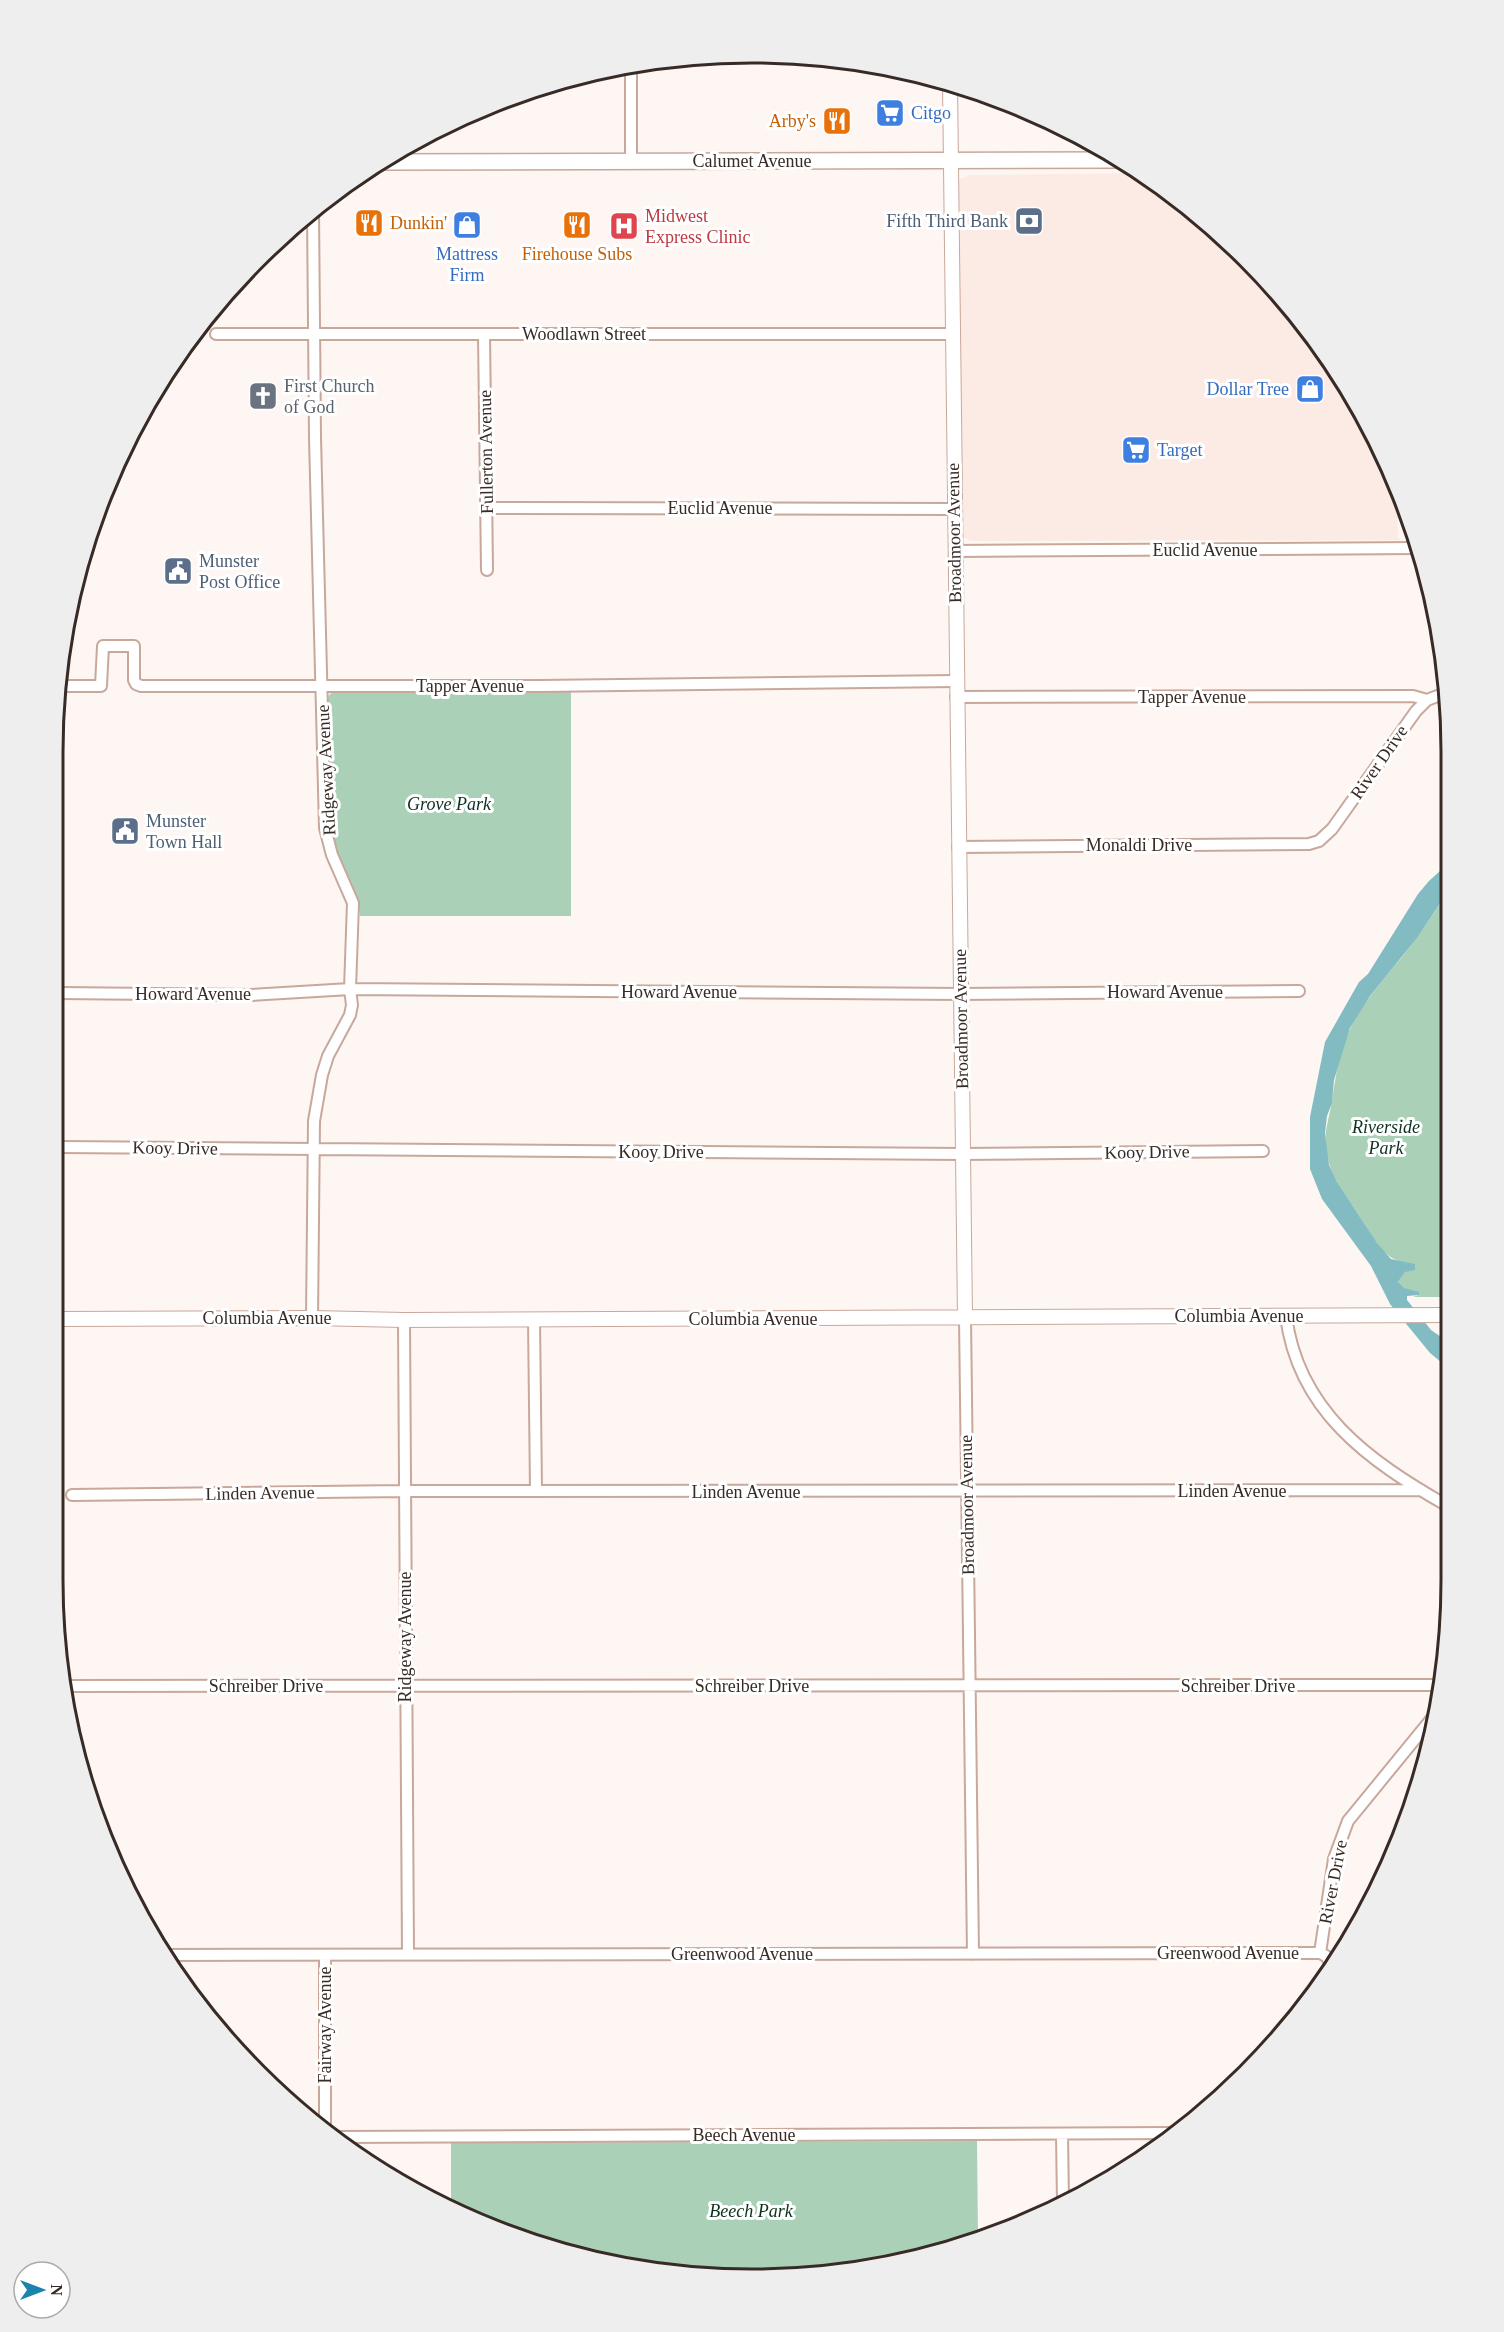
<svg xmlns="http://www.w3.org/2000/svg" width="1504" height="2332" font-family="Georgia,serif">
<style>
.built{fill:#fcebe4}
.green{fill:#aad0b8}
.water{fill:#83bbc3}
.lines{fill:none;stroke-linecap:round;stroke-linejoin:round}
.minor-casing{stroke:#c8a89b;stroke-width:14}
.tertiary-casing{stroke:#c8a89b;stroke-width:16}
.secondary-casing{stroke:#c8a89b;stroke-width:18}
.minor{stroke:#fff;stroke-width:10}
.tertiary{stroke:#fff;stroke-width:14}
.secondary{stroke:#fff;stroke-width:15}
.labels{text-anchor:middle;stroke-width:6;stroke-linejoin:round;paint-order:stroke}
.shop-label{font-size:18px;fill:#366cbe;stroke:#fff;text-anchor:start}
.food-label{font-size:18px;fill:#c56008;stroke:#fff;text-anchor:end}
.street-label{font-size:18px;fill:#382b26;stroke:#fff}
.health-label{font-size:18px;fill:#be3a42;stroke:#fff;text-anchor:start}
.service-label{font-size:18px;fill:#4e5e75;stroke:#fff;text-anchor:start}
.worship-label{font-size:18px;fill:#5b616d;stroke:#fff;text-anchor:start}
.park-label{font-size:18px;font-style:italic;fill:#0d311f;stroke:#fff}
.rim{fill:none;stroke:#382b26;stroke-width:3}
</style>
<rect width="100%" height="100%" fill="#fdf6f3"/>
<!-- built -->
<path class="built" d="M1139 173 1213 226 1307 326 1380 443 1397 490 1398 537 1402 540 970 541 964 537 958 188 960 179 970 175Z"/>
<!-- green -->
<path class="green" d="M334 692H571V916H360C358 887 340 867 329 841L327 700 330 694Z
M1449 890 1447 1297H1413L1419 1295C1413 1289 1402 1291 1398 1282L1411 1263C1383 1263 1373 1236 1358 1214 1348 1198 1334 1182 1329 1163 1321 1138 1328 1125 1332 1101 1336 1075 1339 1051 1351 1027 1364 1001 1384 979 1402 957 1419 936 1434 913 1449 890Z
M977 2141 978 2240 933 2256 752 2279 616 2266 527 2242 451 2208V2143Z"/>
<!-- water -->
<path class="water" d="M1449 855V890L1417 938 1370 996 1350 1028 1334 1080 1332 1103 1327 1116 1325 1133 1329 1165 1337 1182 1377 1243 1391 1259 1415 1264V1270L1405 1272 1398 1282 1404 1288 1419 1292V1295L1407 1296V1300L1431 1330 1447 1341V1367L1430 1353 1390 1304 1371 1266 1322 1199 1310 1169V1117L1325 1042 1359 982 1368 974 1418 894 1429 881 1440 871Z"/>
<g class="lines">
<!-- minor casing -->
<g class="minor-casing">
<path id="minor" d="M631 162V66
M216 334H952
M484 334 487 570
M486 508 954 509
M955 551 1419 548
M59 686H101L103 646H134V680L136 684 141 686H539L956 681
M956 697 1413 696 1427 700
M958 847 1309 844 1319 841 1332 829 1416 711 1427 700 1448 692
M59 993 251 995 350 989 960 994 1299 991
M59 1147 962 1154 1263 1151
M1286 1316C1298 1411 1369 1461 1446 1505
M312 1318 314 1121 322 1075 328 1056 350 1015 352 1005 350 989 353 903 332 855 325 828 315 438 313 210
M965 1318 973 1954
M534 1319 536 1491
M404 1320 408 1954
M72 1495 404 1491 1421 1490
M62 1686 1442 1685
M164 1955 1320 1953
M325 1955V2130
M1332 1966 1326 1956 1320 1953 1334 1859 1348 1821 1433 1717
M318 2128 338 2137 1173 2133
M1062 2134 1063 2203"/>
</g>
<!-- tertiary casing -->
<g class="tertiary-casing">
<path id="tertiary" d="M950 83 965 1318
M59 1319 312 1318 404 1320 1447 1315"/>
</g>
<!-- secondary casing -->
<g class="secondary-casing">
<path id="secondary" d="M382 162 1121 160"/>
</g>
<!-- minor -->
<use href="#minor" class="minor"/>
<!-- tertiary -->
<use href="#tertiary" class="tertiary"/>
<!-- secondary -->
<use href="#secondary" class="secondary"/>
</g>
<!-- icons -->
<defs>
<g id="supermarket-square" transform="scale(1.5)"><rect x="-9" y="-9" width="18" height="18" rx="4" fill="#3f7fe0" stroke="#fff"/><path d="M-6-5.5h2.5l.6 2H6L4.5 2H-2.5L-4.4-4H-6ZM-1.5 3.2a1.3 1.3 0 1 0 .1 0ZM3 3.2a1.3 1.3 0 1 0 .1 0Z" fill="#fff"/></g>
<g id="restaurant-square" transform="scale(1.5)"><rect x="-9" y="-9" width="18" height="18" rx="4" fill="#e8710a" stroke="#fff"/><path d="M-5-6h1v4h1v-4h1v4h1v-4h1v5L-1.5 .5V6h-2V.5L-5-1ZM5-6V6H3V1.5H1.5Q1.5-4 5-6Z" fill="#fff"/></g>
<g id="bank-square" transform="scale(1.5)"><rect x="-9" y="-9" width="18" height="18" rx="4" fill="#5c6f8a" stroke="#fff"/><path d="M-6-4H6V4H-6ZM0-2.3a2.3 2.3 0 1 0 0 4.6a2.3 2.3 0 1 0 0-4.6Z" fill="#fff"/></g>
<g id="shop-square" transform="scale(1.5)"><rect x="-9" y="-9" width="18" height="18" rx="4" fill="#3f7fe0" stroke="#fff"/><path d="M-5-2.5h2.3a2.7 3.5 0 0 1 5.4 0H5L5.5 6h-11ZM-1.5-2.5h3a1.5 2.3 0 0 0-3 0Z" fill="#fff"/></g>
<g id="hospital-square" transform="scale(1.5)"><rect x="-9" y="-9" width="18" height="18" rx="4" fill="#e0444e" stroke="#fff"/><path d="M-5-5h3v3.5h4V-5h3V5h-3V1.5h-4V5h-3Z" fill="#fff"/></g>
<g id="church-square" transform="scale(1.5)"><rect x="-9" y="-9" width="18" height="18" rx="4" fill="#6b7280" stroke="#fff"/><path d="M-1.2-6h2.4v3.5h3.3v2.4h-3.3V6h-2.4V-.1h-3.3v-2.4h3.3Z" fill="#fff"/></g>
<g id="civic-square" transform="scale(1.5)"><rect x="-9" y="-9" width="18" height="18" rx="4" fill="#5c6f8a" stroke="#fff"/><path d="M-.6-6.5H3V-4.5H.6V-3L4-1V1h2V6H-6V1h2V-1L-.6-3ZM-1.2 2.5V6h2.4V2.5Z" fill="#fff"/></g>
</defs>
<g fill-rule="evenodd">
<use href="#supermarket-square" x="890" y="113"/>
<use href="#restaurant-square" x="837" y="121"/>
<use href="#bank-square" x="1029" y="221"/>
<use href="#restaurant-square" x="369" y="223"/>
<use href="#shop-square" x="467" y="225"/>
<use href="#restaurant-square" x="577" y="225"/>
<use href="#hospital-square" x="624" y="226"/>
<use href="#shop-square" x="1310" y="389"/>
<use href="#church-square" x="263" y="396"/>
<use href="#supermarket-square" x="1136" y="450"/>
<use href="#civic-square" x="178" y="571"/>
<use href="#civic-square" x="125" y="831"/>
</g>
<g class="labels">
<!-- shop labels -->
<g class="shop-label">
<text x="911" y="119">Citgo</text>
<text x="467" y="260" text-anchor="middle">Mattress<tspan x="467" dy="21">Firm</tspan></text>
<text x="1289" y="395" text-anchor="end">Dollar Tree</text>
<text x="1157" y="456">Target</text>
</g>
<!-- food labels -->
<g class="food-label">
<text x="816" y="127">Arby's</text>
<text x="390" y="229" text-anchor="start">Dunkin'</text>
<text x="577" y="260" text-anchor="middle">Firehouse Subs</text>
</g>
<!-- street labels -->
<g class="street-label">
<text x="752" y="167">Calumet Avenue</text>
<text x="584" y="340">Woodlawn Street</text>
<text transform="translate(486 452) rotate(-91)" y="6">Fullerton Avenue</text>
<text x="720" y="514">Euclid Avenue</text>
<text transform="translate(954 533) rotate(-91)" y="6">Broadmoor Avenue</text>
<text x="1205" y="556">Euclid Avenue</text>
<text x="470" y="692">Tapper Avenue</text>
<text x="1192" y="703">Tapper Avenue</text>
<text transform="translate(1379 762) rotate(-55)" y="6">River Drive</text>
<text transform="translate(326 770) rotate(-93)" y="6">Ridgeway Avenue</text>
<text x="1139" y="851">Monaldi Drive</text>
<text x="679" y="998">Howard Avenue</text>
<text x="1165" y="998">Howard Avenue</text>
<text x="193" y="1000">Howard Avenue</text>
<text transform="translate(961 1019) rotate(-91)" y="6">Broadmoor Avenue</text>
<text transform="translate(175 1148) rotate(1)" y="6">Kooy Drive</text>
<text x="661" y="1158">Kooy Drive</text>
<text transform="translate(1147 1152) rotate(-1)" y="6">Kooy Drive</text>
<text x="1239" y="1322">Columbia Avenue</text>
<text x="267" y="1324">Columbia Avenue</text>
<text x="753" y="1325">Columbia Avenue</text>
<text x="1232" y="1497">Linden Avenue</text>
<text x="746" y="1498">Linden Avenue</text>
<text transform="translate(260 1493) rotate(-1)" y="6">Linden Avenue</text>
<text transform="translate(967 1505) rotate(-91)" y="6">Broadmoor Avenue</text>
<text transform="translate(405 1637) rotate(-90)" y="6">Ridgeway Avenue</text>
<text x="266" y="1692">Schreiber Drive</text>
<text x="752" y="1692">Schreiber Drive</text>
<text x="1238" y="1692">Schreiber Drive</text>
<text transform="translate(1333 1882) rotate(-79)" y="6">River Drive</text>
<text x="1228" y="1959">Greenwood Avenue</text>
<text x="742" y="1960">Greenwood Avenue</text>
<text transform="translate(325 2025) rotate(-90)" y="6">Fairway Avenue</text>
<text x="744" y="2141">Beech Avenue</text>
</g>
<!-- health labels -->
<g class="health-label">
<text x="645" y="222">Midwest<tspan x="645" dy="21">Express Clinic</tspan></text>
</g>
<!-- service labels -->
<g class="service-label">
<text x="1008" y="227" text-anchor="end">Fifth Third Bank</text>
<text x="199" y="567">Munster<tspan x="199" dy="21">Post Office</tspan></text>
<text x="146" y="827">Munster<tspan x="146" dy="21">Town Hall</tspan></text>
</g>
<!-- worship labels -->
<g class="worship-label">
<text x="284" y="392">First Church<tspan x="284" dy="21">of God</tspan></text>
</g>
<!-- park labels -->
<g class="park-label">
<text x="449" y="810">Grove Park</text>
<text x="1386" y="1133">Riverside<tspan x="1386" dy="21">Park</tspan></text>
<text x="751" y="2217">Beech Park</text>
</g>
</g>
<!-- crop -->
<path d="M0 0H1504V2332H0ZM752 63H752A689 689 0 0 1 1441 752V1580A689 689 0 0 1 752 2269H752A689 689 0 0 1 63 1580V752A689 689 0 0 1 752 63Z" fill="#efeeee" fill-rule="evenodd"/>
<path class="rim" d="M752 63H752A689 689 0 0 1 1441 752V1580A689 689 0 0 1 752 2269H752A689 689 0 0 1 63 1580V752A689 689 0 0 1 752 63Z"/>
<!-- north arrow -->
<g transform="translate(42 2290) rotate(90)"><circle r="28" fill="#ffffff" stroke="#afaaa8" stroke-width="1.5"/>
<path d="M0-4.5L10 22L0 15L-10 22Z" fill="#1d83ad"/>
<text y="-9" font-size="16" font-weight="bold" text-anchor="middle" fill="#382b26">N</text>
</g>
</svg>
